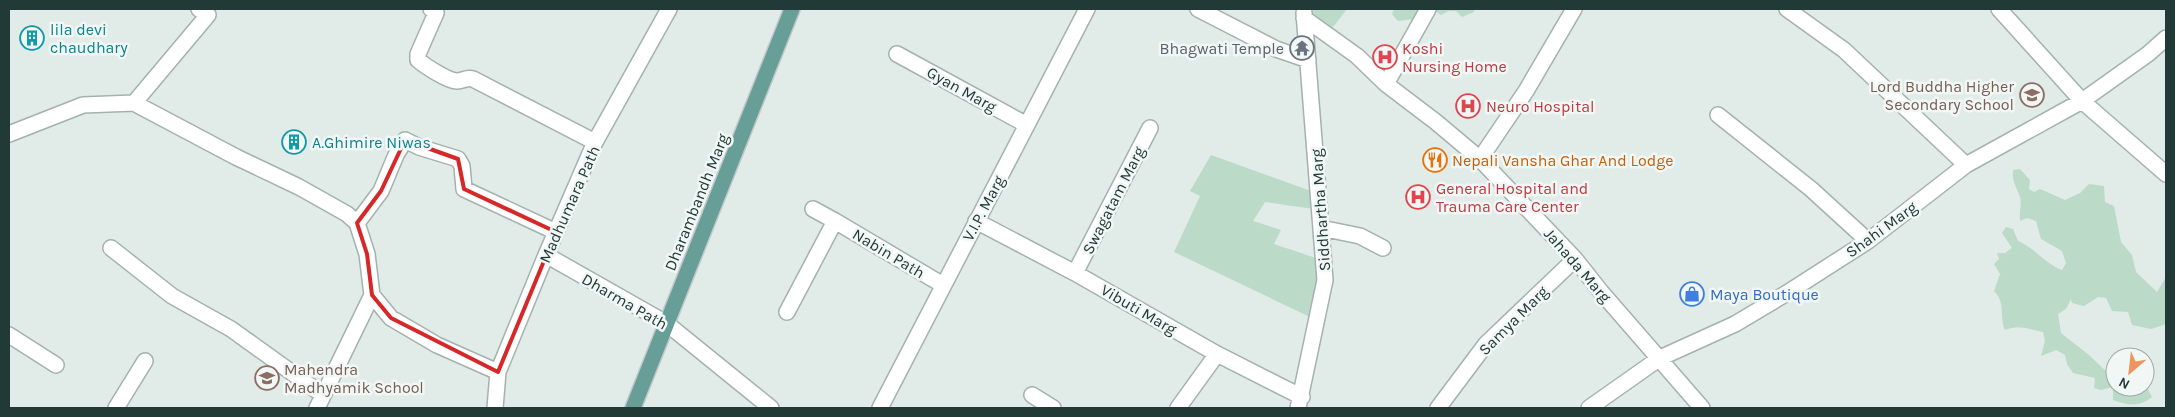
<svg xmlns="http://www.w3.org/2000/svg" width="2175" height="417" font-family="Karla,sans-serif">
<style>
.green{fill:#bbdbc8}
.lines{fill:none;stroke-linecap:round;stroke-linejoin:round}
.minor-casing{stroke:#a4b2af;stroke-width:18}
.major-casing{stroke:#c1c8c7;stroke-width:18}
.minor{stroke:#fff;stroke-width:15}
.major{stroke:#689e98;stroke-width:15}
.marked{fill:none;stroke:#d62828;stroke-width:4;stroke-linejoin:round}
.labels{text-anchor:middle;stroke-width:5;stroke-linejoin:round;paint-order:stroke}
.culture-label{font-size:16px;fill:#0d838f;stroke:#f1f7f5;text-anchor:start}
.worship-label{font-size:16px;fill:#5b616d;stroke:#f1f7f5;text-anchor:end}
.health-label{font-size:16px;fill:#be3a42;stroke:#f1f7f5;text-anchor:start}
.education-label{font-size:16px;fill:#785e54;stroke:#f1f7f5;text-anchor:end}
.street-label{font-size:16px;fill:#223a37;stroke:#f1f7f5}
.food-label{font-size:16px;fill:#c56008;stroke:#f1f7f5;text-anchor:start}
.shop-label{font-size:16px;fill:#366cbe;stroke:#f1f7f5;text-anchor:start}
</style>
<rect width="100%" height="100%" fill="#e1ebe8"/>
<!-- green -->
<path class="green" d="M1309 9H1347L1333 27 1318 23 1316 16Z
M1394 9H1474V12L1462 17 1456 11H1449L1441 15 1434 10 1414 19 1398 21 1392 14Z
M1211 155 1311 191 1314 209 1265 202 1253 221 1281 230 1274 244 1319 259 1312 318 1174 252 1200 196 1190 191Z
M2020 169 2030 180 2029 189 2034 192 2040 189 2065 200 2080 193 2089 184 2104 186 2105 202 2114 206 2121 242 2132 255 2136 272 2157 292 2166 277V324L2151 329 2132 325 2128 312 2112 311 2106 298 2098 297 2084 306 2072 303 2071 299 2066 309 2058 314 2061 333 2089 355 2109 374 2115 376V387H2145V384L2152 397C2138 408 2128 405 2113 400V387L2101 390 2094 388 2095 378 2073 373 2067 364 2065 355 2056 350 2041 356 2045 341 2043 332C2028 329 2019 324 2005 330 1999 316 2006 303 1994 291L2000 274 1994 264 1999 259 1997 253H2005L2012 248 2002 233 2006 227 2013 229 2018 241C2035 248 2044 263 2062 270L2066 263 2062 251 2041 239 2036 221 2027 218 2020 221C2019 214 2022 203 2020 197 2016 186 2012 182 2013 170Z"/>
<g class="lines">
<!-- minor casing -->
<g class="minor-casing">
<path id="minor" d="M431 9 436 13 418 54V60C425 66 448 81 457 81 463 81 467 77 473 79L595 142
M1198 9 1276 49 1308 60
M1787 9 1844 50 1966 165
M1999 9 2082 101 2166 174
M1304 18 1357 56 1386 84 1436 122 1480 159 1575 259 1602 293 1702 408
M897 54 1027 125
M1386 84 1428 9
M134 103 236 157 299 187 347 214 357 223 367 254 372 295 391 318 437 345 498 372
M1718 115 1811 189 1868 241
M9 134 83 105 134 103 208 15 199 9
M1480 159 1526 91 1574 9
M813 209 835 221
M976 221 1075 273 1217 354 1302 397
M357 223 381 191 396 155 405 140 419 147 458 159 462 166 464 189 556 232
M1321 228 1360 236 1383 248
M111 248 172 296 231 329 323 395
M546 255 666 323 771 408
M1075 273 1150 128
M787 312 835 221 943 285
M9 335 56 365
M1032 395 1053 408
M116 408 145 361
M317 408 372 295
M495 408 498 372 546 255 595 142 669 9
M880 408 1087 9
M1178 408 1217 354
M1298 408 1325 280 1304 13
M1438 408 1486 344 1575 259
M1589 408 1660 358 1735 324 1787 293 1868 241 1966 165 2082 101 2148 54 2166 38"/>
</g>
<!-- major casing -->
<g class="major-casing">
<path id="major" d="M633 408 792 9"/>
</g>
<!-- minor -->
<use href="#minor" class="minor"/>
<!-- major -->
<use href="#major" class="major"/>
</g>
<!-- marked area -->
<path class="marked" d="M405 140 458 159 464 189 556 232 498 372 391 318 372 295 367 254 357 223 381 191Z"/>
<!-- icons -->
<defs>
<g id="building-ring" transform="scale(1.25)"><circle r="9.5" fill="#f1f7f5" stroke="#0f9aa8" stroke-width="1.5"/><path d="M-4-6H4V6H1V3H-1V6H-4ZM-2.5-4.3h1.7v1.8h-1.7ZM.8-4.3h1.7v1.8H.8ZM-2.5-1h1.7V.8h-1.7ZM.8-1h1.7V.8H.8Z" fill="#0f9aa8"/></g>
<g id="temple-ring" transform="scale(1.25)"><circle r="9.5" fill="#f1f7f5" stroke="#6b7280" stroke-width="1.5"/><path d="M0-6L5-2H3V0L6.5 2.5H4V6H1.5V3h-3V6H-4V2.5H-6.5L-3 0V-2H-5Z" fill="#6b7280"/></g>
<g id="hospital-ring" transform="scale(1.25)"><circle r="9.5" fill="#f1f7f5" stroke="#e0444e" stroke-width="1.5"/><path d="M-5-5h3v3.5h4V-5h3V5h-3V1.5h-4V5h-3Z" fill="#e0444e"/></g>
<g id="school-ring" transform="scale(1.25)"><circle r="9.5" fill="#f1f7f5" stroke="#8d6e63" stroke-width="1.5"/><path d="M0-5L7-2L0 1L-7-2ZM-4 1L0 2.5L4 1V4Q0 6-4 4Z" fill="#8d6e63"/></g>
<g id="restaurant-ring" transform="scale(1.25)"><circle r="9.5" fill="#f1f7f5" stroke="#e8710a" stroke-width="1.5"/><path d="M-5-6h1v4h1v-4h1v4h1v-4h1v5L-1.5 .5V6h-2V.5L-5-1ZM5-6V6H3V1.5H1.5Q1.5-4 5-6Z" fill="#e8710a"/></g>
<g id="shop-ring" transform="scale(1.25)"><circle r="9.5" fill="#f1f7f5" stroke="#3f7fe0" stroke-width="1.5"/><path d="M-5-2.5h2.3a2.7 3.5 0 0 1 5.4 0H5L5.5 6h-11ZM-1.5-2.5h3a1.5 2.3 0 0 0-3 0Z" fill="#3f7fe0"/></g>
</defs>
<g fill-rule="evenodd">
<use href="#building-ring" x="32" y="38"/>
<use href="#temple-ring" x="1302" y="48"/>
<use href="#hospital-ring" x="1385" y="57"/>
<use href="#school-ring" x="2032" y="95"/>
<use href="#hospital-ring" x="1468" y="106"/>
<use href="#building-ring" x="294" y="142"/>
<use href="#restaurant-ring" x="1435" y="160"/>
<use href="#hospital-ring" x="1418" y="197"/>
<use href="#shop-ring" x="1692" y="294"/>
<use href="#school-ring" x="267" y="378"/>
</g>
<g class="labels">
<!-- culture labels -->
<g class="culture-label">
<text x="50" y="35">lila devi<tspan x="50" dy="18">chaudhary</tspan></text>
<text x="312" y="148">A.Ghimire Niwas</text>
</g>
<!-- worship labels -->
<g class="worship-label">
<text x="1284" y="54">Bhagwati Temple</text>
</g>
<!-- health labels -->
<g class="health-label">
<text x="1402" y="54">Koshi<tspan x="1402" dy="18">Nursing Home</tspan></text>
<text x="1486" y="112">Neuro Hospital</text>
<text x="1436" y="194">General Hospital and<tspan x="1436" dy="18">Trauma Care Center</tspan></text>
</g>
<!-- education labels -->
<g class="education-label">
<text x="2014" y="92">Lord Buddha Higher<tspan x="2014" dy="18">Secondary School</tspan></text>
<text x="284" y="375" text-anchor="start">Mahendra<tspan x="284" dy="18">Madhyamik School</tspan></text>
</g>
<!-- street labels -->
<g class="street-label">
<text transform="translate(962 89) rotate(29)" y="6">Gyan Marg</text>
<text transform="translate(1113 200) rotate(-63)" y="6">Swagatam Marg</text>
<text transform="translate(696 202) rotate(-68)" y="6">Dharambandh Marg</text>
<text transform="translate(569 204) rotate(-66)" y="6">Madhumara Path</text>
<text transform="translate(983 208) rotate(-62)" y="6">V.I.P. Marg</text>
<text transform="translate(1320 210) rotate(-94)" y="6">Siddhartha Marg</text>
<text transform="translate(1881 229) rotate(-36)" y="6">Shahi Marg</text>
<text transform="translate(889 253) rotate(31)" y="6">Nabin Path</text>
<text transform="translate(1578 265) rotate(49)" y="6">Jahada Marg</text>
<text transform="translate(625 301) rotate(30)" y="6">Dharma Path</text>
<text transform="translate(1139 309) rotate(30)" y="6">Vibuti Marg</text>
<text transform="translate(1513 320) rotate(-45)" y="6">Samya Marg</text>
</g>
<!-- food labels -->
<g class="food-label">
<text x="1452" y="166">Nepali Vansha Ghar And Lodge</text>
</g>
<!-- shop labels -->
<g class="shop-label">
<text x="1710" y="300">Maya Boutique</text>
</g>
</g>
<!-- border -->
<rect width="2175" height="417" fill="none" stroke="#223a37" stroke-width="20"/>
<!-- north arrow -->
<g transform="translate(2130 372) rotate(208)"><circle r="24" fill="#f1f7f5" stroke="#9eaba9"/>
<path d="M0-4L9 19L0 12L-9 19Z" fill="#ea975f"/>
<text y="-8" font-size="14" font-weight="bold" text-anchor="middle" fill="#223a37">N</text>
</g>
</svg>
